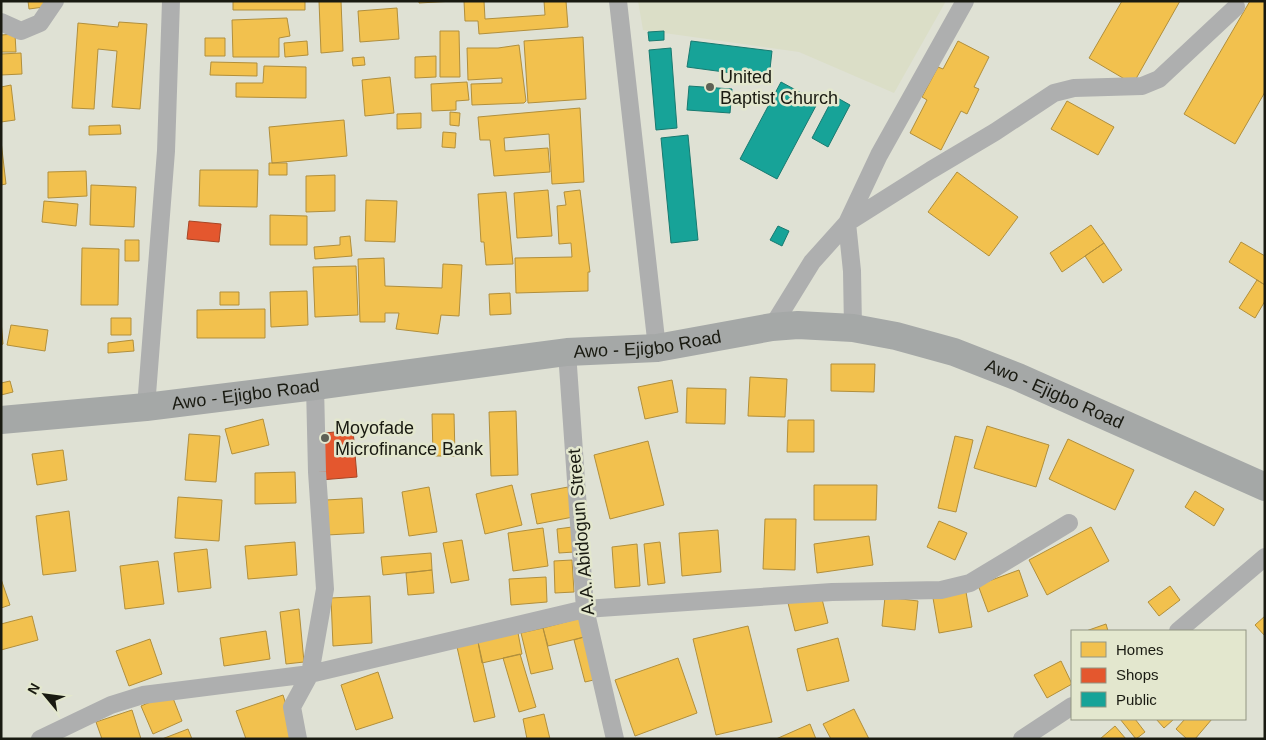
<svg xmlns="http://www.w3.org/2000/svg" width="1266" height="740" font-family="Arial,sans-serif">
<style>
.built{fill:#dbdec7}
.homes{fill:#f2c14e;stroke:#b18f3c}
.shops{fill:#e4572e;stroke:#a74525}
.public{fill:#17a398;stroke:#187a70}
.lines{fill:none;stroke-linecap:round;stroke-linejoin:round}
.minor{stroke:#aeafaf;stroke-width:18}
.primary{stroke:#a5a8a7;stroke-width:28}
.poi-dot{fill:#5e6055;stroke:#e3e7ce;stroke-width:2}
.labels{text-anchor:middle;stroke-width:5;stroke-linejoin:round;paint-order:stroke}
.poi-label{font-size:18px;fill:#191a11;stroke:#e3e7ce;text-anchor:start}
.street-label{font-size:18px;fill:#191a11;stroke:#e3e7ce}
</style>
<rect width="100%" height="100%" fill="#dfe1d4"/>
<!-- built -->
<path class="built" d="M638 1H946L894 93 799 52 643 30Z"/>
<!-- homes -->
<path class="homes" d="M28 1H44V7L29 9Z
M233 1H305V10H233Z
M319 1H341L343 51 321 53Z
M419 1H454L419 3Z
M464 1H484L485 19 545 15 544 1H566L568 27 479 34 478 21H465Z
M1122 1H1180L1133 84 1089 58Z
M1250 1H1265V92L1235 144 1184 114Z
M397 8 399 39 360 42 358 11Z
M287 18 290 36 279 38V57H233L232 20Z
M119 22 147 24 140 109 112 107 117 51 98 49 94 109 72 108 78 23 118 27Z
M440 31H459L460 77H440Z
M15 34 16 52H1V35Z
M583 37 586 99 528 103 524 41Z
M205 38H225V56H205Z
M307 41 308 55 285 57 284 43Z
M958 41 989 57 974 87 979 89 967 114 961 111 941 150 910 133 927 100 922 97 938 67 943 69Z
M519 45 526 101 524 103 472 105 471 84 502 83V78L468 80 467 48H498Z
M21 53 22 74 1 75V54Z
M436 56V77L415 78V57Z
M364 57 365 65 353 66 352 58Z
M211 62 257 63V76L210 75Z
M264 66 306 67V98L236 97V83H263Z
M390 77 394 113 365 116 362 80Z
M467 82 469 100 456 101V110L432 111 431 84Z
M11 85 15 120 1 122V87Z
M1067 101 1114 127 1098 155 1051 129Z
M580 108 584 182 552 184 549 134 504 138 505 151 548 148 550 172 494 176 490 140H480L478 117Z
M450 112 460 113 459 126 450 125Z
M421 113V128L397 129V114Z
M344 120 347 156 272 163 269 127Z
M120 125 121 134 89 135V126Z
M443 132 456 133 455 148 442 147Z
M1 141 6 184 1 185Z
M269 163H287V175H269Z
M200 170H258L257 207 199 206Z
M86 171 87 196 48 198V172Z
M957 172 1018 217 989 256 928 212Z
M335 175V211L306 212V176Z
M91 185 136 187 134 227 90 225Z
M548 190 552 236 517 238 514 193Z
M580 190 590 272H588V291L516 293 515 258 572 257 571 243 559 244 557 206 566 205 564 192Z
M506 192 513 264 486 265 484 242H481L478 194Z
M366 200 397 201 395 242 365 241Z
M44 201 78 204 76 226 42 222Z
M270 215 307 216V245H270Z
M1091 225 1104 243 1062 272 1050 253Z
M350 236 352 256 315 259 314 247 340 245V237Z
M125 240H139V261H125Z
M1241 242 1265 256V285L1229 262Z
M1104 243 1122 270 1103 283 1085 256Z
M82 248 119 249 118 305H81Z
M384 258 385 286 442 288 443 264 462 265 459 316 441 315 438 334 396 329 399 313H385V322H360L358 259Z
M356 266 358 315 315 317 313 267Z
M1257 280 1265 285V301L1255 318 1239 308Z
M307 291 308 325 271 327 270 292Z
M220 292H239V305H220Z
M510 293 511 314 490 315 489 294Z
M265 309V338H197V310Z
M111 318H131V335H111Z
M1 321 3 344 1 345Z
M11 325 48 330 45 351 7 345Z
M133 340 134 351 108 353V343Z
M831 364H875L874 392 831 391Z
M750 377 787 379 785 417 748 416Z
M672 380 678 412 645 419 638 387Z
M10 381 13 392 1 395V383Z
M687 388 726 389 725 424 686 423Z
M516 411 518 475 491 476 489 412Z
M432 414H454L455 456H433Z
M263 419 269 445 232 454 225 429Z
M788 420H814V452H787Z
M987 426 1049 445 1036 487 974 468Z
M189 434 220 436 216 482 185 480Z
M955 436 973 440 956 512 938 508Z
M1068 439 1134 470 1115 510 1049 479Z
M648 441 664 505 610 519 594 455Z
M63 450 67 480 37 485 32 454Z
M295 472 296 503 255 504V473Z
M512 485 522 525 485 534 476 494Z
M814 485H877L876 520H814Z
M429 487 437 532 409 536 402 492Z
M568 487 573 517 537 524 531 494Z
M1195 491 1224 509 1214 526 1185 507Z
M178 497 222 500 219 541 175 538Z
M362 498 364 533 327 535 326 500Z
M69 511 76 571 43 575 36 516Z
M765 519H796L795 570 763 569Z
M939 521 967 533 955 560 927 547Z
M572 527 574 552 559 553 557 529Z
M1091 527 1109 561 1047 595 1029 560Z
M543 528 548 566 513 571 508 533Z
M718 530 721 572 682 576 679 533Z
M869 536 873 565 817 573 814 544Z
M462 540 469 580 451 583 443 543Z
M295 542 297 575 248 579 245 546Z
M660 542 665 583 648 585 644 544Z
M637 544 640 586 615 588 612 547Z
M207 549 211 588 178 592 174 553Z
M431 553 432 570 383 575 381 557Z
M572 560 574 592 555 593 554 561Z
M158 561 164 604 125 609 120 566Z
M432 570 434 593 408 595 406 573Z
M1019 570 1028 596 988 612 978 585Z
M546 577 547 602 511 605 509 579Z
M1 579 10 605 1 608Z
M1170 586 1180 600 1159 616 1148 602Z
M966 592 972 627 939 633 933 598Z
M821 595 828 623 795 631 788 603Z
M370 596 372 643 333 646 331 598Z
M885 597 918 601 915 630 882 626Z
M299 609 304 662 286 664 280 612Z
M32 616 38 640 1 650V624Z
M1265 616V636L1255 625Z
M584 617 588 636 548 646 543 628Z
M1106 624 1108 631H1086Z
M748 626 772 722 716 735 693 639Z
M543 628 553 669 531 674 521 633Z
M266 631 270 659 224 666 220 638Z
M518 633 522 654 482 663 478 642Z
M587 636 598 679 585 682 574 640Z
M838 638 849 681 807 691 797 649Z
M150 639 162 674 129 686 116 651Z
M478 642 495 717 474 722 457 647Z
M520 654 536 707 519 712 503 658Z
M678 658 697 713 635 736 615 680Z
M1061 661 1072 684 1047 698 1034 675Z
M378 672 393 718 356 730 341 685Z
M171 693 182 721 153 734 141 706Z
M283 695 297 739H246L236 711Z
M854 709 869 739H831L823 724Z
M132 710 141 739H102L96 722Z
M544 714 550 739H527L523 719Z
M1120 719H1135L1145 732 1136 739Z
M1156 719H1174L1164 728Z
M1185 719H1212L1195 739H1187L1176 729Z
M810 724 816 739H776Z
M1115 726 1126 739H1100Z
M188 729 192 739H162Z"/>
<!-- shops -->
<path class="shops" d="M189 221 221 224 219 242 187 239Z
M353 430 357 477 320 480 316 434Z"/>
<!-- public -->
<path class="public" d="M664 31V40L649 41 648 32Z
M691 41 772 51 769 78 687 67Z
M671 48 677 128 656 130 649 50Z
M781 82 818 102 777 179 740 159Z
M689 86 732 89 730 113 687 110Z
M834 96 850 105 828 147 812 138Z
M688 135 698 240 671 243 661 138Z
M778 226 789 231 782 246 770 240Z"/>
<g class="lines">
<!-- minor -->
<path class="minor" d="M618 1 657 348
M1 22 21 31 40 23 55 1
M772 327 812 262 847 223 931 170 995 132 1054 93 1074 88 1142 86 1159 79 1236 7
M853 328 852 271 847 223 879 155 965 1
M567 352 585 609 615 739
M146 407 166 151 171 1
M1178 631 1265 557
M40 739 111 705 143 695 310 674 585 609 832 592 941 590 970 583 1069 523
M298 739 292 707 310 674 325 589 317 472 315 386
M1022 739 1072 706"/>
<!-- primary -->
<path class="primary" id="s1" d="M1 420 146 407 315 386 567 352 657 348 772 327 798 325 853 328 896 336 954 352 1018 377 1265 487"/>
</g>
<!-- markers -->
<g class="poi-dot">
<circle cx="710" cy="87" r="5"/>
<circle cx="325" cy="438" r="5"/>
</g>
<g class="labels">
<!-- poi labels -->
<g class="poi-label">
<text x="720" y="83">United<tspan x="720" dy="21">Baptist Church</tspan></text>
<text x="335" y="434">Moyofade<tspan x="335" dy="21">Microfinance Bank</tspan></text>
</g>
<!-- street labels -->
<g class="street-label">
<text dy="6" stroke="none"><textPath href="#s1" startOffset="651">Awo - Ejigbo Road</textPath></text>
<text dy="6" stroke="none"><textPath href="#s1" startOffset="1071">Awo - Ejigbo Road</textPath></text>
<text dy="6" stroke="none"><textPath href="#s1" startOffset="246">Awo - Ejigbo Road</textPath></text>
<text transform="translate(581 532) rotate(-95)" y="6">A.A. Abidogun Street</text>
</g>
</g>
<!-- border -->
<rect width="1266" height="740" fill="none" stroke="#191a11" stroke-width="5"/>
<!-- legend -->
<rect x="1071" y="630" width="175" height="90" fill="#e3e7ce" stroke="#929582"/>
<rect x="1081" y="642" width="25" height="15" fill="#f2c14e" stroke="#929582"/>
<text x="1116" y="655" font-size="15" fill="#191a11">Homes</text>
<rect x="1081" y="668" width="25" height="15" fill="#e4572e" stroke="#929582"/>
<text x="1116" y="680" font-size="15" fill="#191a11">Shops</text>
<rect x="1081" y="692" width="25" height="15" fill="#17a398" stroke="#929582"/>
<text x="1116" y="705" font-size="15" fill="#191a11">Public</text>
<!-- north arrow -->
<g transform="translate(45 695) rotate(299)" stroke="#e3e7ce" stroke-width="4" paint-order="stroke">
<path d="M0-4L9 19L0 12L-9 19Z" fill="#191a11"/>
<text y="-8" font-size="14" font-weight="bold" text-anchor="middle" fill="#191a11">N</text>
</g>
</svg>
